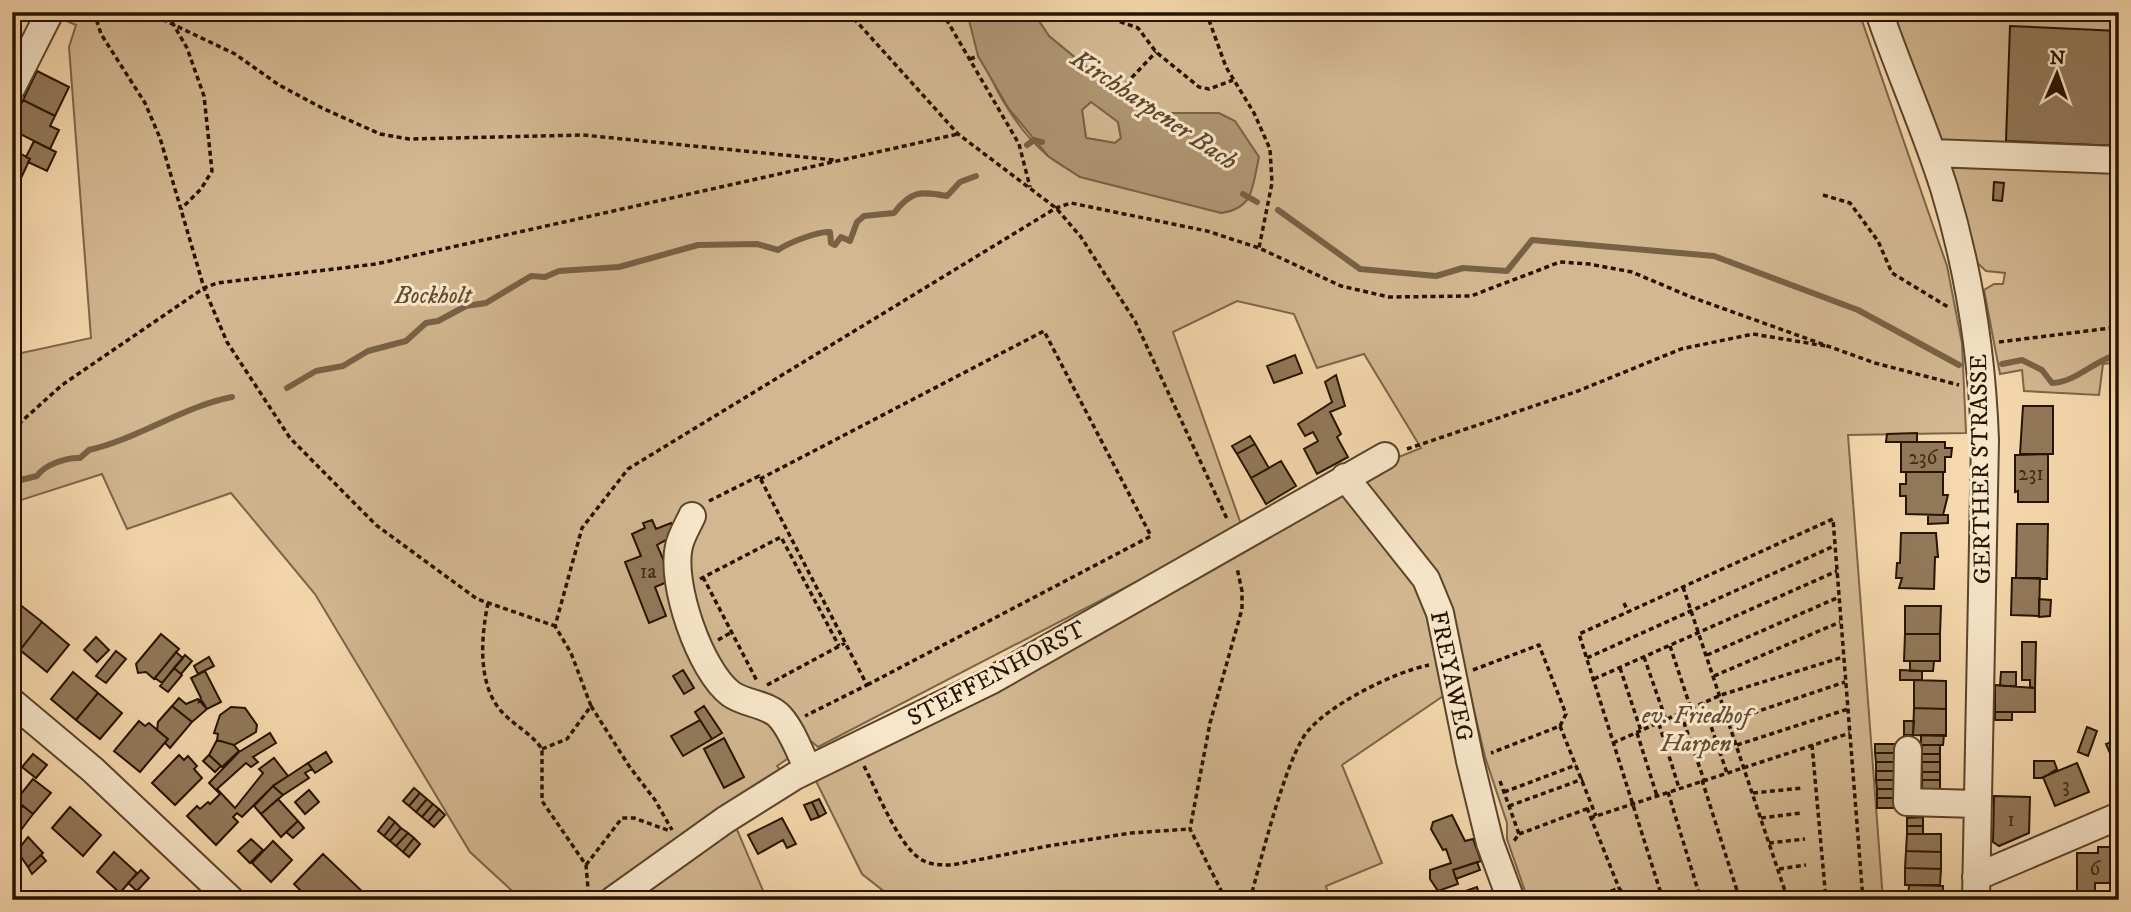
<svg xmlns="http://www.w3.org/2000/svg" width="2131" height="912" font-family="'IM FELL DW Pica',serif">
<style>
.green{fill:#d2b790;stroke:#7c6548;stroke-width:2}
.water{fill:#af9572;stroke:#786144;stroke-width:2;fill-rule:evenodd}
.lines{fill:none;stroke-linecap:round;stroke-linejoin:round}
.stream{stroke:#786144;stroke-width:6}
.building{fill:#92795a;stroke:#261300;stroke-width:2}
.minor-casing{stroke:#5a442b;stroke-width:30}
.path{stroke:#261300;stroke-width:3.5;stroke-dasharray:5 3.5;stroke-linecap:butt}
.minor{stroke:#f8e6ca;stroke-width:26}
.labels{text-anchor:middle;stroke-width:6;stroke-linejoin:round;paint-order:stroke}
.number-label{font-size:21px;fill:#412c16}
.park-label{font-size:24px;font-style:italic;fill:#624c32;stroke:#f8e6ca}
.street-label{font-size:24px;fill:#261300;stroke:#f8e6ca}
.water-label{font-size:26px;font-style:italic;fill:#5d472e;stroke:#f8e6ca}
</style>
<rect width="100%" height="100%" fill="#f5d8ad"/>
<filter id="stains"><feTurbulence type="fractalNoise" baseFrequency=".00286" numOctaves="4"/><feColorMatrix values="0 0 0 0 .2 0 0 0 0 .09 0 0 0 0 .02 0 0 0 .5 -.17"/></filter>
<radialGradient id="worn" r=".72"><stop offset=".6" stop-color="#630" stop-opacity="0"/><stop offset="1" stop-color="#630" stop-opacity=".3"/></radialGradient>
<!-- green -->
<path class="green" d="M65 12H967C980 63 1007 121 1048 156 1058 164 1070 170 1080 177L1218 113H1152L1107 84 1049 36 1033 12H1859L1947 266 1962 343 1966 433 1848 435 1883 900H1528L1507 839V823L1485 757 1457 638 1359 473 1421 448 1364 354 1317 368 1294 314 1237 301 1173 332 1242 527 818 747 812 742 777 766 795 789 735 825 767 900H522L470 852 315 594 231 493 127 529 102 474 12 503V355L91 338 69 47 76 25 62 19Z
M1887 12H2119V362L2103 364 2099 395 2024 391 2022 370 2000 374 1984 290 1994 284H2003L2005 273 1986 271 1971 257Z
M1091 101 1118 122 1121 138 1115 143 1086 138 1082 110Z
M1339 490 1415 586 1440 643 1449 692 1342 765 1382 863 1326 886 1330 900H895L862 874 813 775Z"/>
<!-- water -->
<path class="water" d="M967 12H1033L1049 36 1107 84 1152 113H1219L1235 121 1259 157C1252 187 1255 208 1221 213L1080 177 1048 156 1009 109 978 56ZM1091 102 1118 122 1121 138 1115 143 1086 138 1082 110Z"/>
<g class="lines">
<!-- stream -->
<path class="stream" d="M1027 145 1034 140 1042 142
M1243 194 1257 202
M1278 210 1360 269 1436 276 1463 268 1507 271 1532 240 1714 256 1858 310 1959 365
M2002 364 2022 360 2042 370 2052 383C2077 382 2094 360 2119 354
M287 388 316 371 343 366 368 351 406 341 426 323 438 321 466 306 486 303 531 276 545 277 559 271 619 267 698 245 757 244 778 250C788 243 818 231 830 232L831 243 835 245 841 237 850 241 857 222 864 216 894 213C911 191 919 191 947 196L960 182 976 176
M12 482 37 476C44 465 67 457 80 458L89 450C138 439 184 406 232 397"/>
</g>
<!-- building -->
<path class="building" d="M2010 26 2119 31V146L2006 141Z
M37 71 69 87 55 116 23 100Z
M23 100 55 116 50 126 59 130 50 149 12 130V122Z
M34 141 56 152 47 171 28 162 30 159 26 157Z
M12 149 30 159 14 193H12Z
M1994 182 2004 183 2002 201 1993 200Z
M1295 355 1302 373 1274 383 1267 366Z
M1336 375 1345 406 1330 412 1341 434 1337 437 1348 457 1317 474 1304 449 1318 441 1313 432 1305 436 1298 424 1332 402 1325 382Z
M2023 406H2053V454H2020Z
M2116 428H2119V485H2116Z
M1917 433V442H1886L1887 434Z
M1250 436 1255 444 1237 454 1232 446Z
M1901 442H1945V448H1952L1951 457H1945V472H1901Z
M1255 444 1269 468 1251 478 1237 454Z
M2048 454V502H2018V491L2015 492V455Z
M1281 461 1296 486 1266 504 1251 478Z
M1906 472H1943V495H1948L1943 515 1906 514V496H1900V484H1906Z
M1928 515H1948V523L1928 524Z
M652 520 656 529 671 523 674 530 673 536 657 545 672 580 655 587 666 616 649 623 625 562 641 556 632 534 645 528 643 523Z
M2017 524H2048L2047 579 2016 578Z
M1901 533H1936L1938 557H1935L1934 589 1899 588 1902 578H1896L1897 563H1900Z
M2012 578H2040L2039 616 2011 615Z
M2039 599 2051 600 2050 616 2039 617Z
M14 600 42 622 20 650 12 644Z
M1905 606H1941L1940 634H1905Z
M42 622 69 645 47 672 20 650Z
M161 634 179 649 154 679 146 672 138 673 136 664Z
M1905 634H1940V661H1904Z
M96 637 109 650 97 662 84 650Z
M2022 642H2036L2035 688 2030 687V680H2022Z
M116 651 126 659 106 683 96 676Z
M176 652 183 658 162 683 155 678Z
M185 655 192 661 181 674 174 668Z
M209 657 214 666 198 674 194 666Z
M1910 661H1934L1933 671H1910Z
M174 668 182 675 168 692 160 686Z
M683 670 694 688 684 694 673 676Z
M1900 670 1922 671V680H1900Z
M205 671 221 702 207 709 202 701 199 702 201 698 191 678Z
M73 672 98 693 76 720 51 699Z
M2001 672H2016V686H2000Z
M1914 680 1946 681V709L1914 708Z
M1995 685 2035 688V712H1995Z
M98 693 122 713 100 739 76 720Z
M179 698 186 704 198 699 207 709 192 722 172 706Z
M172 706 192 722 170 748 165 743 168 739 157 730 158 722Z
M704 706 722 733 712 739 695 712Z
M231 707 245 708 257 725 256 732 234 745 217 740 218 734 214 733 220 715Z
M1914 708 1946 709V736L1913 735Z
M1995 712H2012V720H1995Z
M700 720 712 739 683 756 671 736Z
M139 721 145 726 149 723 168 739 140 772 114 751Z
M1904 721H1914L1913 735H1904Z
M2087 727 2097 731 2088 756 2078 752Z
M270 733 276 743 253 757 258 762 251 767 246 763 217 789 235 808 263 773 259 769 274 758 288 776 274 785 242 817 237 813 233 817 238 822 216 845 187 816 197 806 200 809 208 802 210 804 220 794 209 783 239 752Z
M1921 735H1944L1943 745H1921Z
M724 738 744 777 724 788 704 749Z
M2119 739V774L2106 744Z
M217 740 234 745 239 751 222 767 209 755Z
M1875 744H1895V753H1875Z
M1922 745H1940V754H1922Z
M326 752 332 762 315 773 308 763Z
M1875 753H1895V762H1876Z
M33 754 47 765 36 778 22 767Z
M1922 754H1940V762H1922Z
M179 755 184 760 188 756 197 766 194 769 202 778 175 805 152 783Z
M209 755 221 766 215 772 203 761Z
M2034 761H2054L2057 769 2043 778H2034Z
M1876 762H1895V771H1876Z
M1922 762H1940V772H1922Z
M308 763 312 769 305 773 309 778 283 795 273 786Z
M2077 763 2089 792 2055 806 2043 777Z
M1876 771H1895V780H1876Z
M1922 772H1940V780H1922Z
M33 779 51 793 33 814 16 800Z
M1876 780H1895V789H1877Z
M1922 780H1940V790L1922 789Z
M273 786 283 795 261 814 254 806Z
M414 788 420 793 409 806 403 801Z
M1877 789H1895L1894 798H1877Z
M309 790 319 802 305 814 295 802Z
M420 793 427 799 416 812 409 806Z
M1994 796 2030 797 2029 833 1999 846 1993 842Z
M1877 798H1896V808H1877Z
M278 799 298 821 281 837 261 814Z
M427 799 433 804 422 817 416 812Z
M819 799 826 813 819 817 812 802Z
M812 802 819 817 811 820 804 805Z
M433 804 439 809 428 822 422 817Z
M23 806 33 814 21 830 12 819Z
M70 807 101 835 83 856 52 828Z
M439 809 445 815 434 827 428 822Z
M1452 815 1465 841 1473 839 1481 861 1453 870 1458 884 1438 891 1430 879V870L1451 863 1446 849 1443 850 1431 829 1433 822Z
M389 817 395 822 384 836 378 831Z
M1923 817V826H1907V818Z
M782 818 796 844 787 848 783 840 758 854 748 835Z
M298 821 304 828 293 838 286 832Z
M395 822 401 828 390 841 384 836Z
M1907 826H1923V834H1907Z
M401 828 408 833 396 846 390 841Z
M408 833 414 838 403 852 396 846Z
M1907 834H1941V852L1906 851Z
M28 837 43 853 28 867 17 851Z
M414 838 420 844 409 857 403 852Z
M251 839 263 850 250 863 238 851Z
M273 841 292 860 271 882 252 863Z
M2098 847H2111L2112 883H2095V898L2116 900H2077V853H2098Z
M1906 851 1941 852V869L1905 868Z
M114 852 137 873 120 893 97 872Z
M323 854 369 898 367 900H310L294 884Z
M41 855 46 861 32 874 28 867Z
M1477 862 1480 870 1456 879 1453 870Z
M1905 868 1941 869 1940 885H1905Z
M141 870 149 878 137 891 128 883Z
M1909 885 1943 886V900H1908Z
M1477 887 1481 900H1452L1451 896Z"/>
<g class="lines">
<!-- minor casing -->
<g class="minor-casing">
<path id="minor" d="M1879 12C1899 71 1925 128 1944 188 1969 270 1982 355 1985 440L1976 900
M12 87 50 12
M1932 153 2119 160
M1345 477 1426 579 1440 613 1470 761 1490 843 1511 900
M692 516C688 525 681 536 679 546 670 583 700 671 731 694 745 704 769 704 780 717 792 730 800 753 808 769
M12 702 93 770 231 900
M1908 750 1907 802 1977 804
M1976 877 2119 816
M613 900 725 820 795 776 992 680 1385 456"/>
</g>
<!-- path -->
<path class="path" d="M94 12 101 34 145 103 160 138 204 288 227 342 290 438 376 525 477 599 555 626
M147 12 235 54 279 85 322 108 380 134 409 139 583 135 834 160
M848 12 958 134 1056 208 1081 237 1135 321 1228 521
M942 12 1019 144 1030 187
M1106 12 1118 21 1138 28 1156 52 1199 87 1209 89 1233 80
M1206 12 1226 67 1254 113 1270 149 1272 183 1259 248
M172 22 187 48 204 96 212 171 201 189 181 209
M970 59 978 56
M1120 90 1156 52
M1823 195 1850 203 1878 241 1892 273 1948 307
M1999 342 2119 327
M12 430 62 385 204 288 217 283 376 264 958 134
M1407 449 1578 391 1681 349 1753 334 1826 346
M760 479 1044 331 1151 536 867 685
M709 501 759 476 867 685 805 716
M703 577 757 681
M700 579 781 537 839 646
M1683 587 1788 900
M488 603C481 637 477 685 502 712 515 726 532 734 542 749V801L586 865 589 900
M1624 603 1628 612
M718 640 732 632
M1670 646 1691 709
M1707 655 1839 597
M1644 657 1666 720
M1587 658 1834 546
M1620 668 1641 731
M1473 670 1539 645 1566 714 1560 726 1491 753
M1714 676 1840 622
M1594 679 1837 571
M767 685 845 643
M1703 703 1727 773
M591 706 629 766 655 800 672 830
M1681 714 1704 780
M1729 721 1845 682
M1659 724 1679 788
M1560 726 1596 816
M1637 733 1657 796
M1613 743 1721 695 1843 657
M1737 745 1848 709
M1812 745 1826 900
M542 749 567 739 591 706 571 653 555 626 582 528 628 469 1056 208 1071 203 1207 231 1259 248 1341 286 1389 297 1471 296 1560 262 1589 264 1632 272 1691 297 1875 363 1959 385
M864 766C877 791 897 842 919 858 929 865 940 865 952 865L1048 846 1131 833 1190 829
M1702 780 1740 900
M1500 781 1519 834 1514 841
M1504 792 1576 765
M1668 792 1701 900
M1753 793 1802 788
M1509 806 1583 779
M1587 808 1619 888 1628 900
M1590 818 1850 733
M1761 818 1801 813
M1519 834 1589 808
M1769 843 1805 839
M586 865 622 818H634L670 831
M1779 869 1806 865
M1226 900 1190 829 1210 723 1242 609V591L1237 568
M1250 900C1260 863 1286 758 1307 732 1330 704 1394 672 1429 665
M1587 900 1619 888
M1604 900 1625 892
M1663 900 1579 634 1833 519 1863 900"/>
<!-- minor -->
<use href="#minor" class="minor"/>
</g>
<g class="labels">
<!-- number labels -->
<g class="number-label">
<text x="1923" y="464">236</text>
<text x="2031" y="480">231</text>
<text x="648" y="578">1a</text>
<text x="2066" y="792">3</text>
<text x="2011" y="826">1</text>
<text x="2095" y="875">6</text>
</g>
<!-- park labels -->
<g class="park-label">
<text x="433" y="303">Bockholt</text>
<text x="1696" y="723">ev. Friedhof<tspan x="1696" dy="28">Harpen</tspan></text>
</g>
<!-- street labels -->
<g class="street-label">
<text transform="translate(1980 469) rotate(-91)" y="8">GERTHER STRASSE</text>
<text transform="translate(996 673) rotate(-28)" y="8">STEFFENHORST</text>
<text transform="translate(1452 676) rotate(78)" y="8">FREYAWEG</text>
</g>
<!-- water labels -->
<g class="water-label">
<text transform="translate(1155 109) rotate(34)" y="9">Kirchharpener Bach</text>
</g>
</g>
<!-- margin -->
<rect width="2131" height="912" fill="none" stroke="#f5d8ad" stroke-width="42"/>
<rect x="14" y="14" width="2103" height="884" fill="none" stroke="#261300" stroke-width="3.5"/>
<rect x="21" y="21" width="2089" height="870" fill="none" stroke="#261300" stroke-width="2"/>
<!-- north arrow -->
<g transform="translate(2057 74) rotate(2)" stroke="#f8e6ca" stroke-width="5" paint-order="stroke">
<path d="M0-5L12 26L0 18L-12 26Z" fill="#261300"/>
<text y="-10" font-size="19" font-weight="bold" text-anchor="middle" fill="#261300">N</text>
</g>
<rect width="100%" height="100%" filter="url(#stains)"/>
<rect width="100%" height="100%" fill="url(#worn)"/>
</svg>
